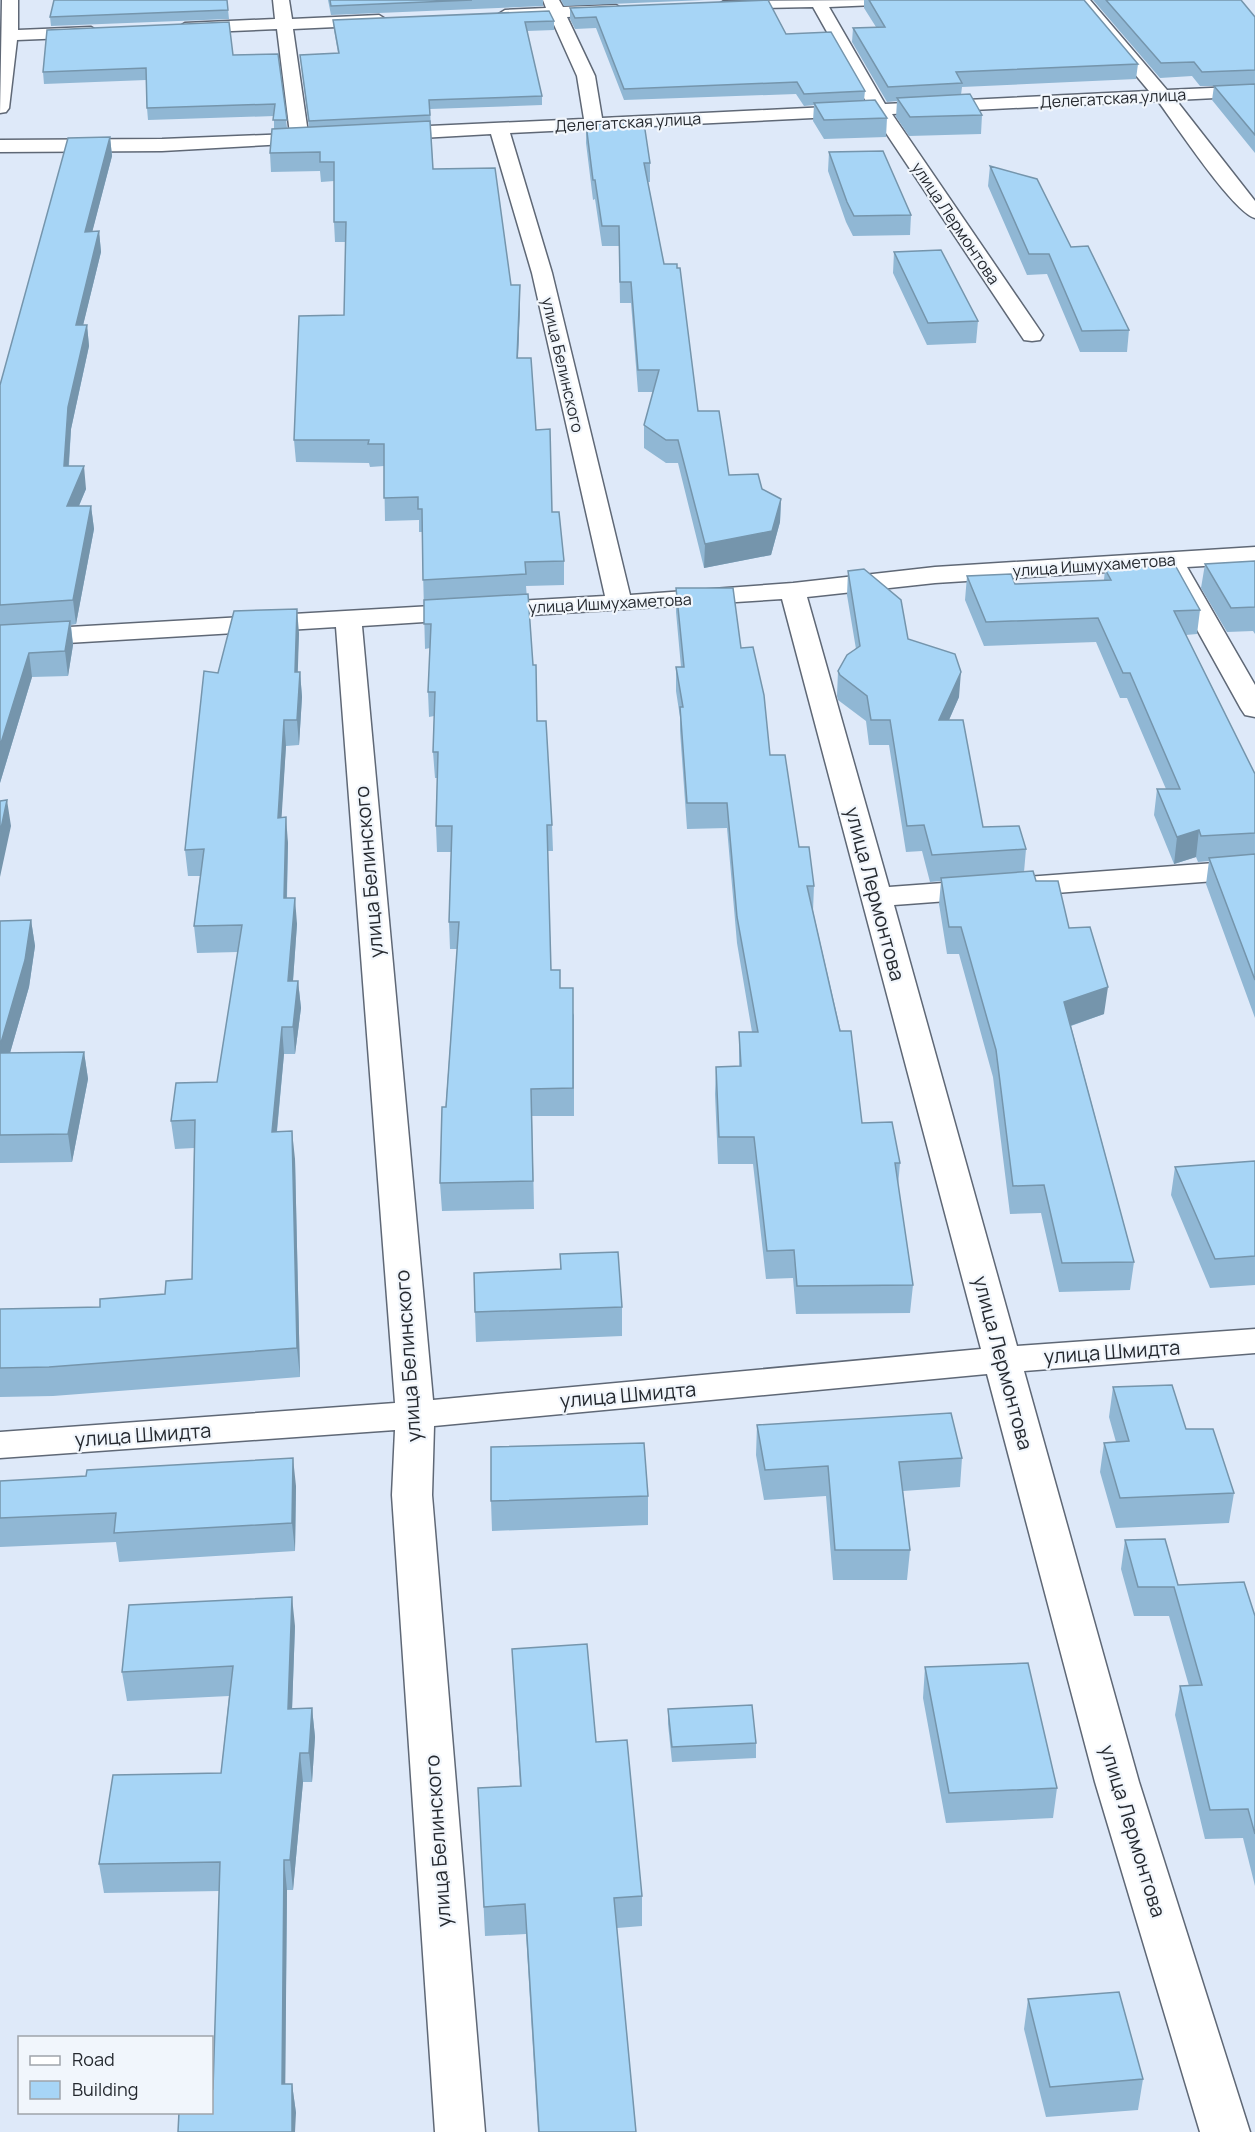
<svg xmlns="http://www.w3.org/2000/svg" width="1255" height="2132" font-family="Manrope,sans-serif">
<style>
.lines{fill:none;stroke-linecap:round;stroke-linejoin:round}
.minor-casing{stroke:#5f6876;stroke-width:3}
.minor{fill:#fff;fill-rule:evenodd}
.wall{fill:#90b7d4}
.shaded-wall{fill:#7595ac}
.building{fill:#a7d5f6;stroke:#7595ac;stroke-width:1.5}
.labels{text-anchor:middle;stroke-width:4.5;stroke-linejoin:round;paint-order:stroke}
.far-street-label{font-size:16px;fill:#25292f;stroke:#f1f6fc}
.street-label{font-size:20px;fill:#25292f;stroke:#f1f6fc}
</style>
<rect width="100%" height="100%" fill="#dee9f9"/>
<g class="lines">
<!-- minor casing -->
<g class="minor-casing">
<path id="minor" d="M2 0H18V30L91 27 99 32 91 37 17 40 9 108 6 112 0 113Z
M273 0H289L292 19 379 15 387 20 379 25 293 29 308 133 323 134 325 138 323 142 162 151 0 152V140L162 139 290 134 277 29 185 33 177 28 185 23 275 19Z
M543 0H559L563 7 616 5 624 10 616 15 567 17 595 76 602 118 868 105 813 7 718 9 716 6 724 1 883 0 875 5 829 7 885 104 1149 91 1073 0H1090L1167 90 1255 86V96L1176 100 1255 201V218C1233 212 1175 124 1158 101L892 114 1043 335 1040 340 1032 341 1024 340 874 115 510 133 552 273 630 595 793 583 935 567 1255 547V563L1187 567 1255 685V717L1245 715 1241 709 1165 572 1168 568 935 583 807 597 889 887 1255 860V878L894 905 1017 1346 1255 1329V1353L1024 1371 1139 1782 1250 2132H1200L1095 1782 987 1374 434 1426 432 1495 485 2132H435L392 1495 395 1430 0 1458V1432L395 1403 336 627 0 647V631L605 596 532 273 491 134 386 140 379 138 377 134 379 130 386 128 584 119 577 76 551 18 505 20 497 15 505 10 546 8ZM782 599 981 1349 433 1400 362 626Z"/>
</g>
<!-- minor -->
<use href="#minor" class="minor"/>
</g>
<!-- wall -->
<path class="wall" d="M227 0 229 19 51 26 50 17Z
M328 0H543V6L331 15Z
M561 0H705L564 6Z
M864 0H1084L1138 64 1136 79 962 87 961 95 982 115 981 134 909 136 896 117 897 101 887 102 852 42 853 28 876 27 864 8Z
M1093 0H1241L1255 17V153L1212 100 1214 86H1200L1192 76 1160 78Z
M570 8 786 34 865 91 864 100 887 118 886 137 824 139 813 121 814 105 804 106 796 94 624 100 596 28 575 29 570 19Z
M333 20 554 21V30L527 31 542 96V105L430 109 433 169 511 285H520V306L518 358 536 430 552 512 564 561V585L526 586 537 721 552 825 553 851H548L551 970 574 1015V1116H532L534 1209 442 1211 440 1183 457 949H450L449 922 451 852H437L436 826 437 778H435L433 752 434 716 429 717 428 692 430 648 425 649 422 532H419V520L385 521 384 466 370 467 369 463 296 462 294 440 344 315 346 242H335L334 222V181L321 182 320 171 271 172 270 153 274 129V116L148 120 147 108 146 80 44 84 43 72 233 55 278 54 287 128 309 127 300 55 338 53 334 30Z
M586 124 650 163V182H648L664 264 698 411 729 475 762 489 781 499 780 522 771 555 704 568 678 463H666L644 448V425L653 392H638L631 303H620L619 246H602L595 199 593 200 586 143Z
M110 137 112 156 92 232 99 231 101 252 83 325H87L89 346 71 429 69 466 86 489 79 506H91L94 529 76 624 71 625 73 645 68 676 32 677 0 783V385Z
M829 152 911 215 910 235 853 236 846 222 828 171Z
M990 166 1071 247 1129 330 1127 352H1080L1047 274 1027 275 988 186Z
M894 252 978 321 976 343 927 345 893 273Z
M1255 561V634L1253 631 1227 632 1201 588 1205 564Z
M1105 569 1200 610 1197 634 1186 635 1255 774V1018L1206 884 1209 861 1198 862 1196 857 1174 864 1154 815 1157 789H1166L1127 698H1120L1096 642 984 646 965 600 967 576 1015 584 1104 580Z
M848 571 959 697 949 720 983 827 1026 849 1024 872 1036 881 1069 928 1104 1014 1071 1026 1134 1262 1130 1290 1059 1292 1041 1213 1010 1214 993 1077 959 954H947L939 904 941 881 930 882 922 851 906 852 889 745H869L866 721 838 700 837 696 838 671 856 649 847 595Z
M676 588 741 648 770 755 799 847 814 886 813 911 862 1123 900 1163 898 1186 913 1285 910 1313 796 1314 793 1278 766 1279 753 1164H718L715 1094 716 1067 739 1066V1032H752L737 943 727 828 687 829 680 731V717L676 691V667H681L676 612Z
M299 633 297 672H300L302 697 299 745 286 746 281 817 288 843 287 898 297 924 293 981H298L301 1008 295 1054H284L277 1132 295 1159 300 1377 53 1396 0 1397V1309L100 1307 165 1294 192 1279 194 1148 175 1149 171 1121 217 1082 238 952 197 953 194 926 200 876H188L185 850 218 673Z
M31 920 35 946 29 987 10 1053 84 1052 88 1079 72 1162 0 1163V921Z
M1255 1161V1285L1210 1288 1171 1195 1175 1167Z
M560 1254 622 1307V1336L476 1342 475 1312 560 1269Z
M1113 1387 1186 1429 1234 1493 1229 1523 1116 1528 1100 1472 1104 1443 1116 1442 1109 1417Z
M757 1425 962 1458 960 1487 903 1491 910 1550 907 1580H833L826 1496 764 1500 756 1455Z
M0 1481 296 1486 295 1551 119 1562 116 1542 0 1547Z
M648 1496V1525L492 1531 491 1501Z
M1125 1540 1178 1585 1255 1616V1886L1243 1838 1205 1839 1175 1715 1180 1686H1189L1169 1616H1134L1121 1569Z
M295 1626 292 1709 312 1708 315 1737 312 1782H303L293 1890H287L285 2084H292L296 2113 213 2089 219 1891 104 1893 99 1864 221 1773 229 1696 127 1701 122 1672Z
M512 1649 596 1742 642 1896V1926L617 1928 636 2132H538L526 1934 485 1936 478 1788 520 1786Z
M925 1667 1057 1788 1053 1818 946 1823 923 1698Z
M668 1709 756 1743V1758L672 1762 668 1724Z
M1028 1999 1143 2079 1138 2110 1046 2117 1024 2029Z"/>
<!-- shaded-wall -->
<path class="shaded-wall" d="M110 137 112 156 87 252 85 232Z
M99 231 101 252 78 346 76 325Z
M520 285V306L517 380V358Z
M87 325 89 346 71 429 67 488 64 466 68 407Z
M84 466 86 489 69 529 67 506Z
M781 499 780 522 771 555 704 568 705 544Z
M91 506 94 529 76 624 73 600Z
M297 609 299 633 297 697 295 672Z
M70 621 73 645 68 676 65 651Z
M29 653 32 677 0 783V746Z
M300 672 302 697 299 745 297 720Z
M961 672 959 697 938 745 939 720Z
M284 720 286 746 280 843 278 818Z
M7 800 11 826 0 877V833Z
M286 817 288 843 286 924 284 898Z
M1199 830 1196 857 1174 864 1177 837Z
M295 898 297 924 291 1008 288 981Z
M31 920 35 946 29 987 2 1081 0 1068V1046Z
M298 981 301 1008 295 1054 293 1027Z
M1108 987 1104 1014 1061 1029 1064 1002Z
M282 1027 284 1054 274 1160 272 1132Z
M84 1052 88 1079 72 1162 68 1134Z
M292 1131 295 1159 300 1377 297 1348Z
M293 1458 296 1486 295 1551 292 1523Z
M292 1597 295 1626 291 1738 288 1709Z
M312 1708 315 1737 312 1782 309 1753Z
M300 1753 303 1782 293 1890 290 1860Z
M284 1860 287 1890 285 2114 282 2084Z
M292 2084 296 2113 295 2132H292Z"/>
<!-- building -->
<path class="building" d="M54 0H227L228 10 50 17Z
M330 0H472L331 6Z
M768 0 786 34 831 32 865 91 804 94 797 82 624 89 596 17 575 18 570 8Z
M869 0H1084L1138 64 956 72 962 83 888 87 853 28 885 27Z
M1106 0H1241L1255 17V70L1202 72 1194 62 1161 63Z
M549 11 554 21 525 22 542 96 429 100 430 115 309 121 300 55 339 53 333 20Z
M229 22 233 55 278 54 287 120H273L275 104 147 108 146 68 43 72 47 30Z
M1255 84V135L1214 86Z
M970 94 982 115 910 117 897 98Z
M875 100 887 118 824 120 814 103Z
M430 121 433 169 495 168 511 285H520L517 358H531L536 430 550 429 552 512H559L564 561 525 562 526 574 423 580 422 509H418V497L384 498V444H368L369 440H294L299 316 344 315 346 222H334V162H320V152L270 153 272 129Z
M644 123 650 163H644L664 264H677V268H680L698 411H719L729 475 758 474 762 489 781 499 772 531 705 544 678 440H666L644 425 659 370H638L631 282H620L619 226H602L595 180H593L586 124Z
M110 137 85 232 99 231 76 325H87L68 407 64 466H84L67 506H91L73 600 0 605V385L68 138Z
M883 151 911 215 854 216 847 202 829 152Z
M990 166 1037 179 1071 247 1088 246 1129 330 1082 331 1049 254H1029Z
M941 250 978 321 928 323 894 252Z
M1255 561V607L1231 608 1205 564Z
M1175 565 1200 610 1174 611 1255 774V833L1201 836 1199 830 1177 837 1157 789H1180L1130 673H1123L1098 618 986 622 967 576 1011 574 1015 584 1111 580 1105 569Z
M864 569 901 600 908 639 955 654 961 672 939 720H963L983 827 1019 826 1026 849 932 855 924 825 907 826 890 720H871L867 696 840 675 838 671 847 655 860 646 848 571Z
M676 588H733L741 648 753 647 764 695 770 755H785L799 847H809L814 886H807L840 1031H851L862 1123 892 1122 900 1163H895L913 1285 797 1286 794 1250 767 1251 754 1137H719L716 1067 741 1066 739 1032H758L737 917 727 803H687L680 707H683L676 667H684Z
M528 594 533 665H536L537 721H546L552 825H547L551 970H560V988H573V1088L531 1089 533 1181 440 1183 442 1107H446L459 922H449L452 826H436L438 752H433L435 692H428L431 624H424V600Z
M297 609 295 672H300L297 720H284L278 818 286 817 284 898H295L288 981H298L293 1027H282L272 1132 292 1131 297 1348 49 1367 0 1368V1309L100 1307V1299L165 1294 166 1281 192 1279 195 1120 171 1121 176 1083 217 1082 242 925 194 926 204 849 185 850 204 671 218 673 234 611Z
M70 621 65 651 29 653 0 746V625Z
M7 800 0 833V801Z
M1255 854V980L1209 858Z
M1033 871 1036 881H1058L1069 928 1090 927 1108 987 1064 1002 1134 1262 1062 1263 1044 1185 1013 1186 996 1050 961 927H949L941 878Z
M31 920 25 960 0 1046V921Z
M84 1052 68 1134 0 1135V1053Z
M1255 1161V1256L1215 1259 1175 1167Z
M618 1252 622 1307 475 1312 474 1273 561 1269 560 1254Z
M1172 1385 1186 1429H1213L1234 1493 1120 1498 1104 1443 1129 1441 1113 1387Z
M951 1413 962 1458 899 1462 910 1550H835L828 1466 765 1470 757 1425Z
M644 1443 648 1496 491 1501V1447Z
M293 1458 292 1523 114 1533 116 1513 0 1518V1481L86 1476 87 1470Z
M1165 1539 1178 1585 1244 1582 1255 1616V1834L1248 1809 1210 1810 1180 1686 1202 1685 1174 1587H1138L1125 1540Z
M292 1597 288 1709 312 1708 309 1753H300L290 1860H284L282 2084H292V2132H178L179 2112H212V2089H213L220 1862 99 1864 113 1775 221 1773 233 1666 122 1672 129 1605Z
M587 1644 596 1742 627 1740 642 1896 614 1898 636 2132H539L525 1904 484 1907 478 1788 521 1786 512 1649Z
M1028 1663 1057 1788 949 1793 925 1667Z
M752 1705 756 1743 672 1747 668 1709Z
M1119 1992 1143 2079 1050 2087 1028 1999Z"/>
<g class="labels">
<!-- far-street labels -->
<g class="far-street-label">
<text transform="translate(1113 98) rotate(-3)" y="6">Делегатская улица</text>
<text transform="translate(628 122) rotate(-3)" y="6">Делегатская улица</text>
<text transform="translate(956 223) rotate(56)" y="6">улица Лермонтова</text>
<text transform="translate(563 365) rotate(77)" y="6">улица Белинского</text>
<text transform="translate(1094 565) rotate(-4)" y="6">улица Ишмухаметова</text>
<text transform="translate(610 603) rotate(-3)" y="6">улица Ишмухаметова</text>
</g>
<!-- street labels -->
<g class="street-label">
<text transform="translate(369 872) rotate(-95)" y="7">улица Белинского</text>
<text transform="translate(875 894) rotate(75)" y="7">улица Лермонтова</text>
<text transform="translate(1112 1352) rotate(-4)" y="7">улица Шмидта</text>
<text transform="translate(408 1356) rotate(-94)" y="7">улица Белинского</text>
<text transform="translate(1003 1363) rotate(75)" y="7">улица Лермонтова</text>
<text transform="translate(628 1395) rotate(-5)" y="7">улица Шмидта</text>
<text transform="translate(143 1435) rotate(-4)" y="7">улица Шмидта</text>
<text transform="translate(1133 1831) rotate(73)" y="7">улица Лермонтова</text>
<text transform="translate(438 1841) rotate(-94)" y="7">улица Белинского</text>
</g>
</g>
<!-- legend -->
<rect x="18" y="2036" width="195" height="78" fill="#f1f6fc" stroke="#9fa4aa" stroke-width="1.5"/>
<rect x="30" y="2056" width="30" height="9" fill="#ffffff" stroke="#9fa4aa" stroke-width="1.5"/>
<text x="72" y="2066" font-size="18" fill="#25292f">Road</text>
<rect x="30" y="2081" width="30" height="18" fill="#a7d5f6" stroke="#9fa4aa" stroke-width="1.5"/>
<text x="72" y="2096" font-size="18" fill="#25292f">Building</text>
</svg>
